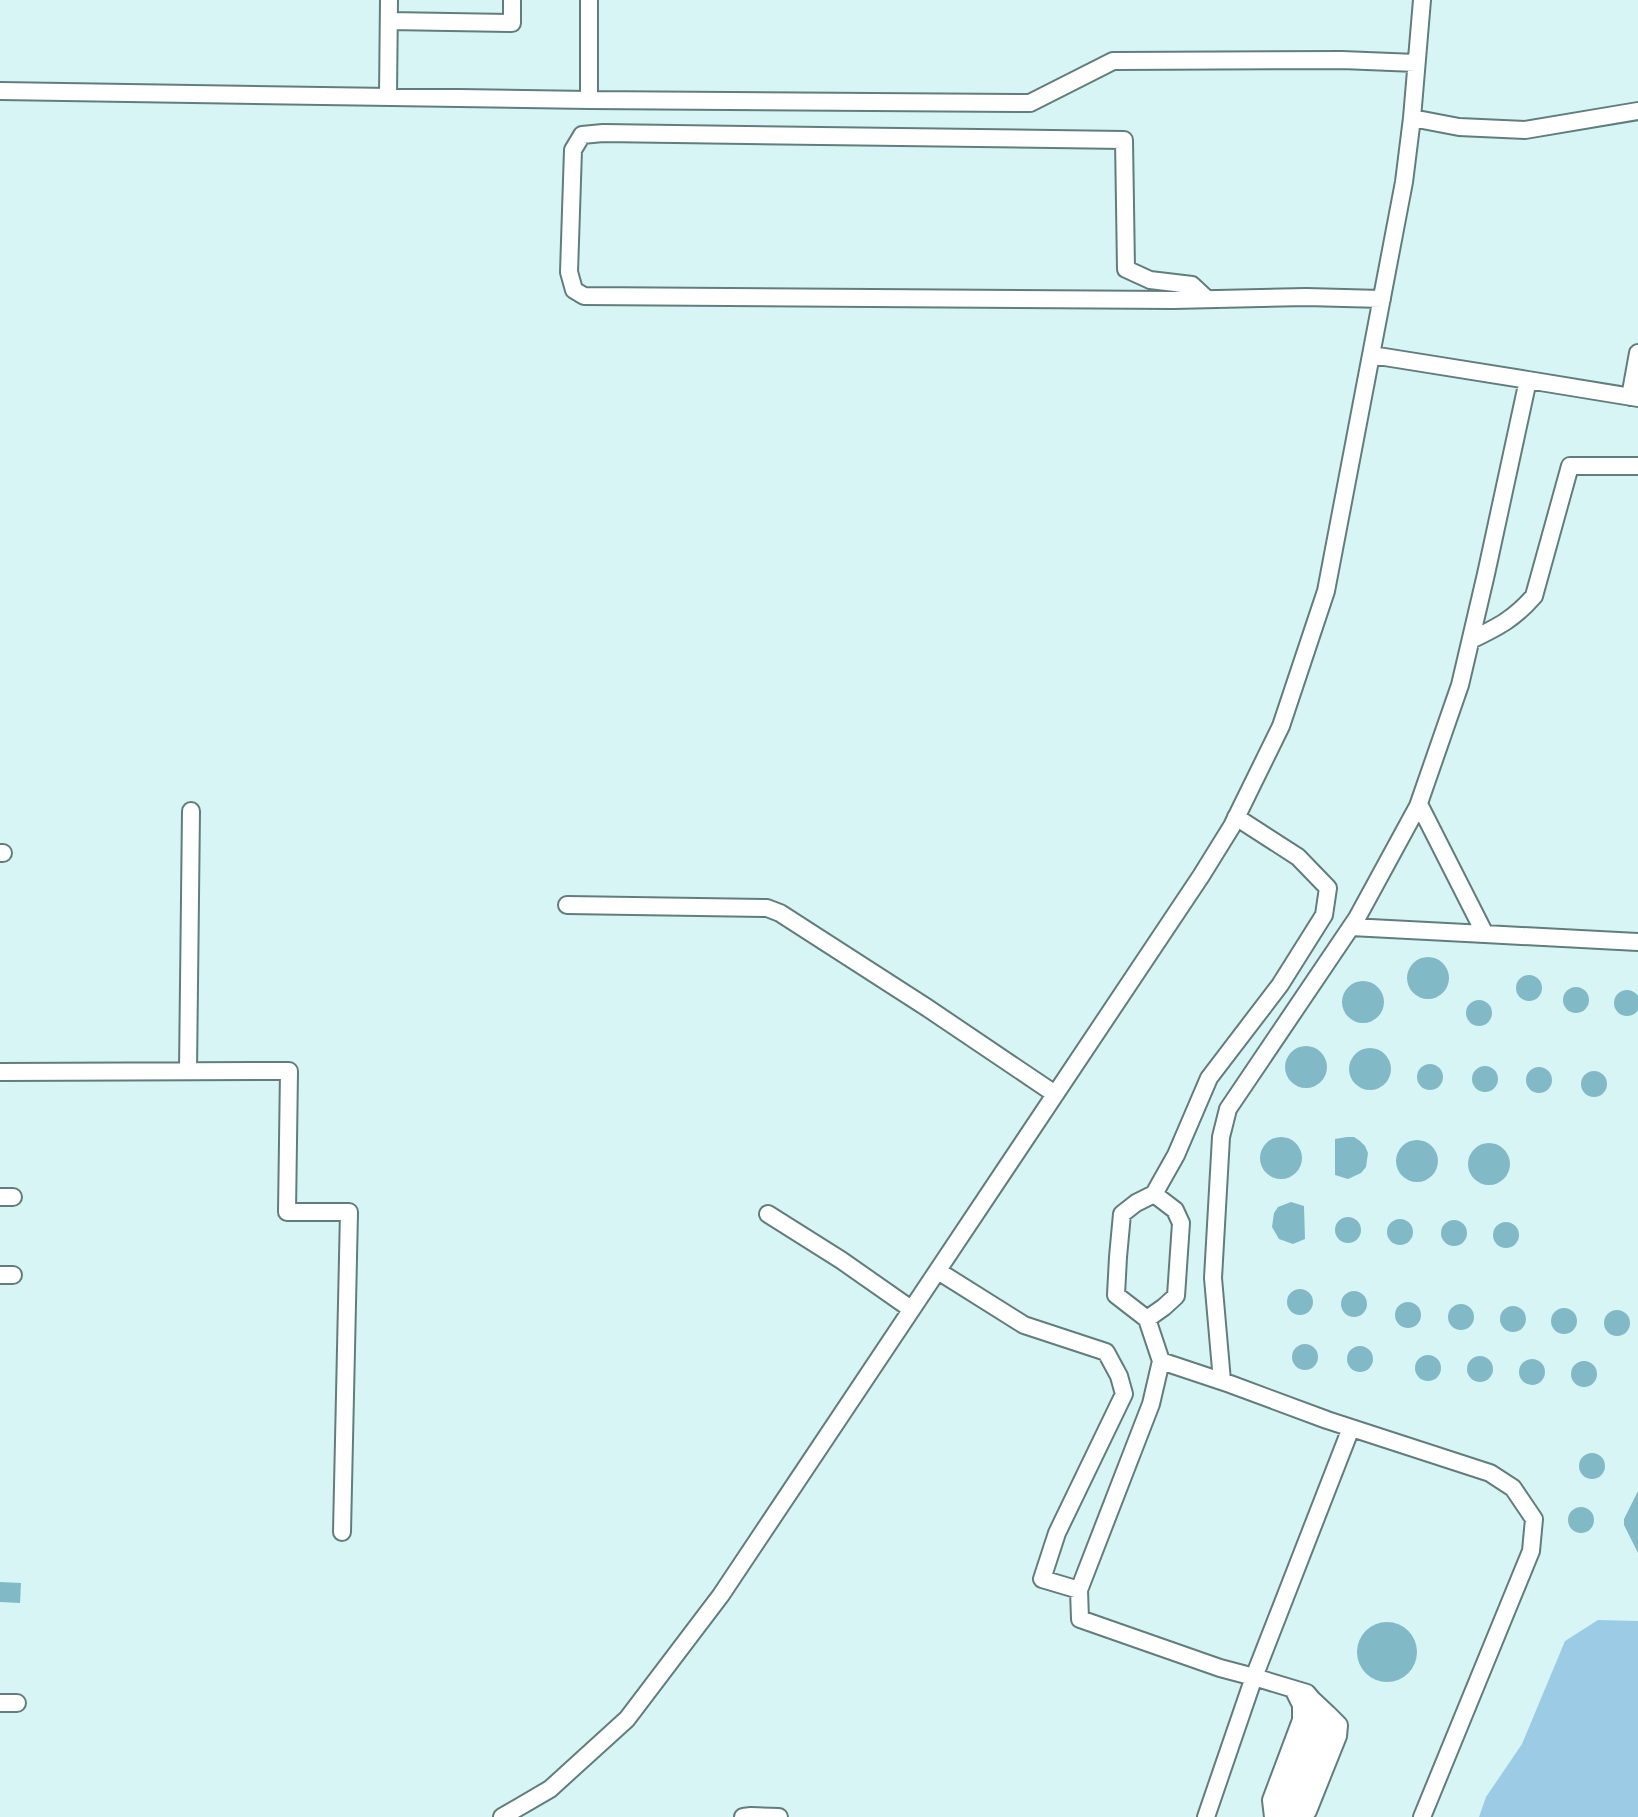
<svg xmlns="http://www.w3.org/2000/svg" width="1638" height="1817" font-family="Roboto,sans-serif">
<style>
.water{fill:#9ccce5}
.building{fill:#81bac6}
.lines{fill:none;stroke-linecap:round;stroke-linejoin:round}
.minor-casing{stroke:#617d7c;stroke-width:20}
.minor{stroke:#fff;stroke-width:16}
</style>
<rect width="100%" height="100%" fill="#d6f5f4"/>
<!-- water -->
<path class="water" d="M1598 1620 1638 1621V1817H1479L1486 1797 1522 1744 1565 1641Z"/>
<!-- building -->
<path class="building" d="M1407 978a21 21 0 1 1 42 0a21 21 0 1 1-42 0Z
M1516 988a13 13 0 1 1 26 0a13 13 0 1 1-26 0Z
M1342 1002a21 21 0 1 1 42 0a21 21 0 1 1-42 0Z
M1563 1000a13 13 0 1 1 26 0a13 13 0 1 1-26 0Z
M1614 1003a13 13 0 1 1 26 0a13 13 0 1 1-26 0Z
M1466 1013a13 13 0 1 1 26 0a13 13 0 1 1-26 0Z
M1285 1067a21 21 0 1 1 42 0a21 21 0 1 1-42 0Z
M1349 1069a21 21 0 1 1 42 0a21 21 0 1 1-42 0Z
M1417 1077a13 13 0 1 1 26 0a13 13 0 1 1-26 0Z
M1472 1079a13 13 0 1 1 26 0a13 13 0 1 1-26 0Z
M1526 1080a13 13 0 1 1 26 0a13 13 0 1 1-26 0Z
M1581 1084a13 13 0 1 1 26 0a13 13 0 1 1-26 0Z
M1347 1137H1354L1360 1141 1365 1146 1368 1153 1366 1167 1361 1173 1348 1179 1335 1175V1139Z
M1260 1158a21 21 0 1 1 42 0a21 21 0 1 1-42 0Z
M1396 1161a21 21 0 1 1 42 0a21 21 0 1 1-42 0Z
M1468 1164a21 21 0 1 1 42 0a21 21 0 1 1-42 0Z
M1291 1202 1304 1206 1305 1239 1293 1244 1279 1239 1272 1227 1274 1213 1278 1207Z
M1335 1230a13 13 0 1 1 26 0a13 13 0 1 1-26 0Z
M1387 1232a13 13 0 1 1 26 0a13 13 0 1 1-26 0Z
M1441 1233a13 13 0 1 1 26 0a13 13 0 1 1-26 0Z
M1493 1235a13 13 0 1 1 26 0a13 13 0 1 1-26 0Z
M1287 1302a13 13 0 1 1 26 0a13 13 0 1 1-26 0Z
M1341 1304a13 13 0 1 1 26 0a13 13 0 1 1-26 0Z
M1395 1315a13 13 0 1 1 26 0a13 13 0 1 1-26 0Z
M1448 1317a13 13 0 1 1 26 0a13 13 0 1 1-26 0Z
M1500 1319a13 13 0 1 1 26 0a13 13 0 1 1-26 0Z
M1551 1321a13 13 0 1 1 26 0a13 13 0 1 1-26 0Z
M1604 1323a13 13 0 1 1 26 0a13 13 0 1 1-26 0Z
M1292 1357a13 13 0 1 1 26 0a13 13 0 1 1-26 0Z
M1347 1359a13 13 0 1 1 26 0a13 13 0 1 1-26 0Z
M1415 1368a13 13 0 1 1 26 0a13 13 0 1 1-26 0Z
M1467 1369a13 13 0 1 1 26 0a13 13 0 1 1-26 0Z
M1519 1372a13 13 0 1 1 26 0a13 13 0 1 1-26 0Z
M1571 1374a13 13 0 1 1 26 0a13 13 0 1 1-26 0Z
M1579 1466a13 13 0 1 1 26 0a13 13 0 1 1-26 0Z
M1638 1491V1553L1624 1525V1519Z
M1568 1520a13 13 0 1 1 26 0a13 13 0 1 1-26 0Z
M0 1582 21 1583 20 1603 0 1602Z
M1357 1652a30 30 0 1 1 60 0a30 30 0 1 1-60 0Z"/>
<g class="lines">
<!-- minor casing -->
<g class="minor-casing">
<path id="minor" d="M589 0V100
M389 21 512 23V0
M0 91 589 100 1030 103 1113 61 1342 60 1416 63
M388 96 389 0
M1412 118 1459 127 1525 130 1638 111
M1207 299 1192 285 1150 280 1126 269 1124 140 603 133 582 135 573 150 569 272 574 290 584 296 1173 300 1306 297 1382 299
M1528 380 1638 398
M1630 397 1638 353
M1471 640C1498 627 1514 619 1534 596L1570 466H1638
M0 853H3
M567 905 767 908 780 913 926 1007 1055 1094
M1351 927 1485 934 1419 804
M1485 934 1638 942
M188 1071 191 811
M0 1072 289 1071 287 1212H349L342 1532
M0 1197H13
M768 1214 841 1260 911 1309
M938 1271 1024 1325 1106 1352 1119 1376 1124 1394 1057 1533 1042 1579 1079 1590
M0 1275H13
M1147 1319 1164 1307 1176 1296 1181 1223 1175 1210 1154 1194
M1161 1361 1147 1319 1116 1295 1118 1257 1122 1214 1136 1203 1154 1194 1176 1155 1209 1078 1280 985 1324 915 1328 888 1298 857 1236 817
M1222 1381 1213 1278 1221 1137 1228 1109 1357 918 1418 806 1460 685 1486 574 1528 380 1372 355
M0 1703H17
M502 1817 550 1789 627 1719 721 1595 1201 876 1232 826 1281 726 1326 591 1404 182 1412 118 1422 0
M743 1817 751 1816 779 1817
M1206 1817 1254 1677 1220 1668 1080 1619 1079 1590 1151 1404 1161 1361 1230 1384 1327 1420 1490 1473 1513 1488 1534 1519 1531 1551 1422 1817
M1273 1817 1271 1800 1301 1720V1705L1293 1689
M1280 1817 1282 1805 1314 1721 1317 1705 1307 1693 1254 1677 1351 1428
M1290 1817 1296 1808 1328 1726V1714L1311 1698
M1302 1817 1308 1811 1338 1736 1339 1725 1328 1714"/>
</g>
<!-- minor -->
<use href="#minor" class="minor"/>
</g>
</svg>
